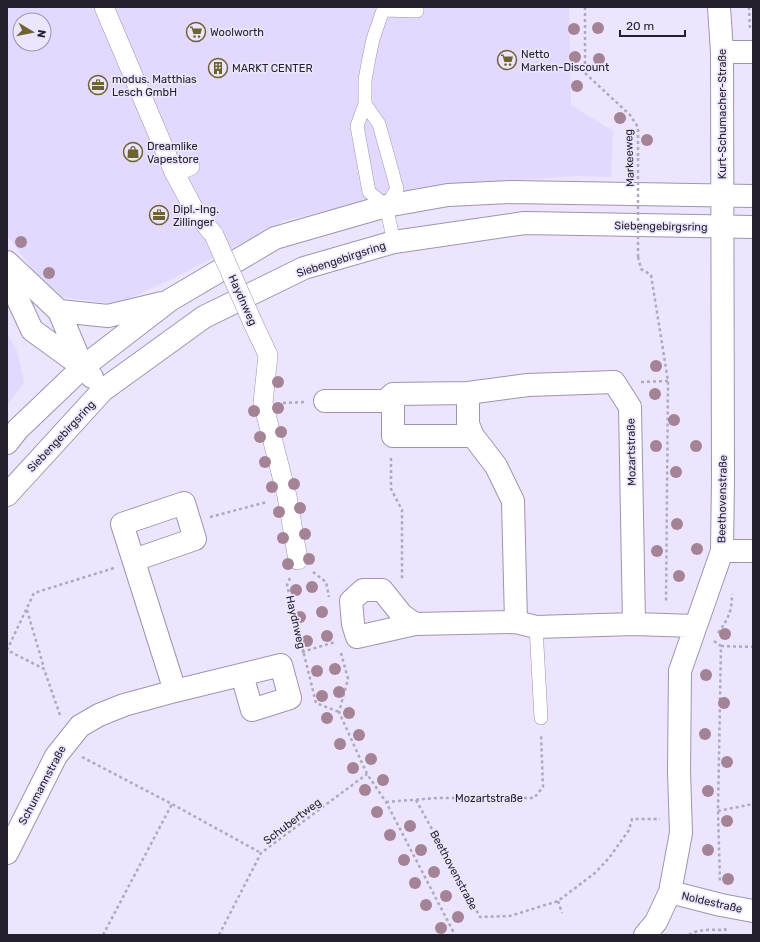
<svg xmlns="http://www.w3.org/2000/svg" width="760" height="942" font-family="Rubik,sans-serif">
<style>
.built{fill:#e3d8fd;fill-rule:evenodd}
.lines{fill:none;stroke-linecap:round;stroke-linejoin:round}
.service-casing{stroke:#9d95b0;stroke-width:14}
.pedestrian-casing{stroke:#9d95b0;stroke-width:20}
.minor-casing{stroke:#9d95b0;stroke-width:24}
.tertiary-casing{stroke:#9d95b0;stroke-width:24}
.path{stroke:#afa9bd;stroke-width:2.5;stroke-dasharray:3 3;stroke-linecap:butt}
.service{stroke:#fff;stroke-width:13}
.pedestrian{stroke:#fff;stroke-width:19}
.minor{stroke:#fff;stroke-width:22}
.tertiary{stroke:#fff;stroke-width:22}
.pedestrian-bridge-casing{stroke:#9d95b0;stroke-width:20;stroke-linecap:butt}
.path-bridge{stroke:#afa9bd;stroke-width:2.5;stroke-dasharray:3 3;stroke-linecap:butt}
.pedestrian-bridge{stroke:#fff;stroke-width:19}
.tree{fill:#a48397}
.labels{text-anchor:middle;stroke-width:3.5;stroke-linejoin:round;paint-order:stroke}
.poi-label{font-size:11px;fill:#24212c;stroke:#ece5fd;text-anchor:start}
.street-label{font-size:11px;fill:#24212c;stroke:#ece5fd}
</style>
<rect width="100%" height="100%" fill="#ece5fd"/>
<!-- built -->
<path class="built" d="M7 7H569L571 105 613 131 611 177 576 176 440 186 285 220 176 277 117 304 52 296 7 235ZM20 20H44V44H20Z
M7 332 17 351 24 383 7 405Z"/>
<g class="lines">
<!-- service casing -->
<g class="service-casing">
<path id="service" d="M384 7 373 39 369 58 365 80V104L357 126 369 192 386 206 394 242
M383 10 417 11
M365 104 379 124 397 189 386 206
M536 627 541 718"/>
</g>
<!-- pedestrian casing -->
<g class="pedestrian-casing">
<path id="pedestrian" d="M104 7 174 172 196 213 214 235
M174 172 190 166
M252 321 268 355 263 403 287 496 298 560"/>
</g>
<!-- minor casing -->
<g class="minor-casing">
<path id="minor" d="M722 52H753
M468 393V424L473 436 496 466 513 501 516 622
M393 394V436H473
M325 401H385L393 394 468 393 528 385 614 382 630 407 634 624
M722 551H753
M134 560 195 539 184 503 122 524 175 691
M415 624 402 615 382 590H363L351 601 353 624 357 637 415 624 516 622 536 627 634 624 695 626
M7 853 56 756 80 726 99 715 124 705 175 691 281 665 290 698 252 710 242 675
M670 892 721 905 753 911
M645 935 656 922 670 892 681 833 679 771 680 671 722 551 723 479 722 52 719 7"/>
</g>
<!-- tertiary casing -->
<g class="tertiary-casing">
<path id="tertiary" d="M7 262 59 311 82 366
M7 276 32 330 83 367 92 377
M59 311 108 316 162 303
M7 443 18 429 83 367 170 300 275 238 386 206 448 195 512 192 753 196
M7 495 103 390 204 317 304 268 394 242 525 223 753 227"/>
</g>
<!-- path -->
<path class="path" d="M585 7V73L630 115 638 127V158
M749 7 750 30
M638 257 641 269 651 275 668 381 666 603
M641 382 668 381
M283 403 304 402
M391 458V489L402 510V580
M210 517 267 502
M313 572 326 582 329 597
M290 578 287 585 316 703 339 712
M27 610 44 668
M718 633C728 619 732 612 732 594
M714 641 721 646 718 811 720 883
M721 646 753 647
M302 652 335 642
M341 653 348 679 339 712 367 774 386 802 455 935
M60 715 44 669 7 650 34 593 114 568
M82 757 172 804 261 853
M416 800 480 917 510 916 558 901 595 873 609 858 629 830 632 819H660
M386 802 437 798H534L543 787 541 734
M718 811 753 804
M558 901 562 913
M725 928 726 935
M103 935 172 804
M219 935 261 853 367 774
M689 935C699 928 714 930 725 930"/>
<!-- service -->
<use href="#service" class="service"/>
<!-- pedestrian -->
<use href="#pedestrian" class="pedestrian"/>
<!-- minor -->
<use href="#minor" class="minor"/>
<!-- tertiary -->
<use href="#tertiary" class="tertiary"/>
<!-- pedestrian-bridge casing -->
<g class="pedestrian-bridge-casing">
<path id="pedestrian-bridge" d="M214 235 252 321"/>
</g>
<!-- path-bridge -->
<path class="path-bridge" d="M638 158V257"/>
<!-- pedestrian-bridge -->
<use href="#pedestrian-bridge" class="pedestrian-bridge"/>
</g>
<!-- trees -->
<g class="tree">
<circle cx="598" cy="28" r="6"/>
<circle cx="574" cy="29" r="6"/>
<circle cx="575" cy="57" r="6"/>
<circle cx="599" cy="59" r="6"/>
<circle cx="577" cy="86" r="6"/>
<circle cx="620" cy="118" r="6"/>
<circle cx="647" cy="140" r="6"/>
<circle cx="21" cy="242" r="6"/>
<circle cx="49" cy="273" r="6"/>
<circle cx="656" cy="366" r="6"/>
<circle cx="278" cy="382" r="6"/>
<circle cx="655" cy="394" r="6"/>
<circle cx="278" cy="408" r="6"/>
<circle cx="254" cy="411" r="6"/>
<circle cx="674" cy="420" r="6"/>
<circle cx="281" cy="432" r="6"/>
<circle cx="260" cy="437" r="6"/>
<circle cx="656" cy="446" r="6"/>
<circle cx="696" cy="446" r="6"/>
<circle cx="265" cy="462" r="6"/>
<circle cx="676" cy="472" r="6"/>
<circle cx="294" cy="484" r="6"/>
<circle cx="272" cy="487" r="6"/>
<circle cx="300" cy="508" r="6"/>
<circle cx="279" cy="512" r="6"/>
<circle cx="677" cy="524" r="6"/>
<circle cx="305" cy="534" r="6"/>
<circle cx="283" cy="538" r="6"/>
<circle cx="697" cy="549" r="6"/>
<circle cx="657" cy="551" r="6"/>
<circle cx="309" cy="559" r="6"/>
<circle cx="288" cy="564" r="6"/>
<circle cx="679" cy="576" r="6"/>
<circle cx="312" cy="587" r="6"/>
<circle cx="296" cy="590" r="6"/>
<circle cx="322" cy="612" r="6"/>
<circle cx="300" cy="617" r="6"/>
<circle cx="725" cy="634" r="6"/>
<circle cx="327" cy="636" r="6"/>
<circle cx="307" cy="641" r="6"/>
<circle cx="335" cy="669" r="6"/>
<circle cx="317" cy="671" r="6"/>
<circle cx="706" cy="675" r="6"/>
<circle cx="339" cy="692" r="6"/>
<circle cx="322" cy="696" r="6"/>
<circle cx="724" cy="703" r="6"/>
<circle cx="349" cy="713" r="6"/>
<circle cx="327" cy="718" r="6"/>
<circle cx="705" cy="734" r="6"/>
<circle cx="359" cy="735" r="6"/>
<circle cx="340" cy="744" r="6"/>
<circle cx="371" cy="759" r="6"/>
<circle cx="727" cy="762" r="6"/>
<circle cx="353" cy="768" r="6"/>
<circle cx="383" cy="780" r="6"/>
<circle cx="365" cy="790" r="6"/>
<circle cx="708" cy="791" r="6"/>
<circle cx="377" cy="812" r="6"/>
<circle cx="727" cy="821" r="6"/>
<circle cx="410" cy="826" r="6"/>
<circle cx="390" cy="835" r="6"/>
<circle cx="421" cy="850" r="6"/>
<circle cx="708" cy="850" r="6"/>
<circle cx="404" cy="860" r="6"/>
<circle cx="434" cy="872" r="6"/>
<circle cx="728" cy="879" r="6"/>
<circle cx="415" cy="883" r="6"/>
<circle cx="446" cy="896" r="6"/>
<circle cx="426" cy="905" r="6"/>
<circle cx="458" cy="917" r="6"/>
<circle cx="441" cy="928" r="6"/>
</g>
<!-- icons -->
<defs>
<g id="supermarket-ring" transform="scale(1)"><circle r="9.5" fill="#ece5fd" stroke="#6d6330" stroke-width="1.5"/><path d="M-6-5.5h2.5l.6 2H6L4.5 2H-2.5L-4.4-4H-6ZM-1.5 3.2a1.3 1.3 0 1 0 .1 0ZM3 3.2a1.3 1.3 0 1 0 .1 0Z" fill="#6d6330"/></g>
<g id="building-ring" transform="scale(1)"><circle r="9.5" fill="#ece5fd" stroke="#6d6330" stroke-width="1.5"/><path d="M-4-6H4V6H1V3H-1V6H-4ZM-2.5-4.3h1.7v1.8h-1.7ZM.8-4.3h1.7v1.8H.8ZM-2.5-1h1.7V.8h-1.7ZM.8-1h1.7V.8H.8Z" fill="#6d6330"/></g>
<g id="office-ring" transform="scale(1)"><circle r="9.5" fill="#ece5fd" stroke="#6d6330" stroke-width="1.5"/><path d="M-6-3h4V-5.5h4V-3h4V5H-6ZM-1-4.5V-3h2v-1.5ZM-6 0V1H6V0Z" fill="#6d6330"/></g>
<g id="shop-ring" transform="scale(1)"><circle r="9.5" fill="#ece5fd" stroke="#6d6330" stroke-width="1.5"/><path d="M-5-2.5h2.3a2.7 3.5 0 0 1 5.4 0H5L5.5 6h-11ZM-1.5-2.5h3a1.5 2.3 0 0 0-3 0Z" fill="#6d6330"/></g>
</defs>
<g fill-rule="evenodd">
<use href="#supermarket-ring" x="196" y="32"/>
<use href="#supermarket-ring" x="507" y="60"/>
<use href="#building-ring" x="218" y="68"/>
<use href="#office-ring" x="98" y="85"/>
<use href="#shop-ring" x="133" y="152"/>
<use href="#office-ring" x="159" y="215"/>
</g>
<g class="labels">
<!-- poi labels -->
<g class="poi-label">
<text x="210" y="36">Woolworth</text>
<text x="521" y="58">Netto<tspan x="521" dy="13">Marken-Discount</tspan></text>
<text x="232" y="72">MARKT CENTER</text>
<text x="112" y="83">modus. Matthias<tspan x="112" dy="13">Lesch GmbH</tspan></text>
<text x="147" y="150">Dreamlike<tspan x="147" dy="13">Vapestore</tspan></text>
<text x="173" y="213">Dipl.-Ing.<tspan x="173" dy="13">Zillinger</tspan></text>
</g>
<!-- street labels -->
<g class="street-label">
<text transform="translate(722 114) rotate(-90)" y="4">Kurt-Schumacher-Straße</text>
<text transform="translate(629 158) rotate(-92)" y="4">Markeeweg</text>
<text transform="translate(661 226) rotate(1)" y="4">Siebengebirgsring</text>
<text transform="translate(341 259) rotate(-18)" y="4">Siebengebirgsring</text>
<text transform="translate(243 300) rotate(66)" y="4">Haydnweg</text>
<text transform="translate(61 436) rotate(-47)" y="4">Siebengebirgsring</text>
<text transform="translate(631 452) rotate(-91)" y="4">Mozartstraße</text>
<text transform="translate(722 499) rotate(-89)" y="4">Beethovenstraße</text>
<text transform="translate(296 622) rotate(77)" y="4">Haydnweg</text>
<text transform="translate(42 785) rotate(-62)" y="4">Schumannstraße</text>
<text x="489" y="802">Mozartstraße</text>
<text transform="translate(292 821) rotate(-37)" y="4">Schubertweg</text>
<text transform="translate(454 870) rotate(62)" y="4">Beethovenstraße</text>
<text transform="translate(712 902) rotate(13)" y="4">Noldestraße</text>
</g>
</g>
<!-- border -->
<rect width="760" height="942" fill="none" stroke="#24212c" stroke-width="16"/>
<!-- north arrow -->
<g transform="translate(32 32) rotate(100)"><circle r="19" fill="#ece5fd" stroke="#9c97a9"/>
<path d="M0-3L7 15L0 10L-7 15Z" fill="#6d6330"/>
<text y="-6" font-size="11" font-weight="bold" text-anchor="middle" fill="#24212c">N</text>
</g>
<!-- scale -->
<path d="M620 30v6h65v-6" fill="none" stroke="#24212c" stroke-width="2"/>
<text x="626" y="30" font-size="12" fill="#24212c" stroke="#ece5fd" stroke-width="3" paint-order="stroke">20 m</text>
</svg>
